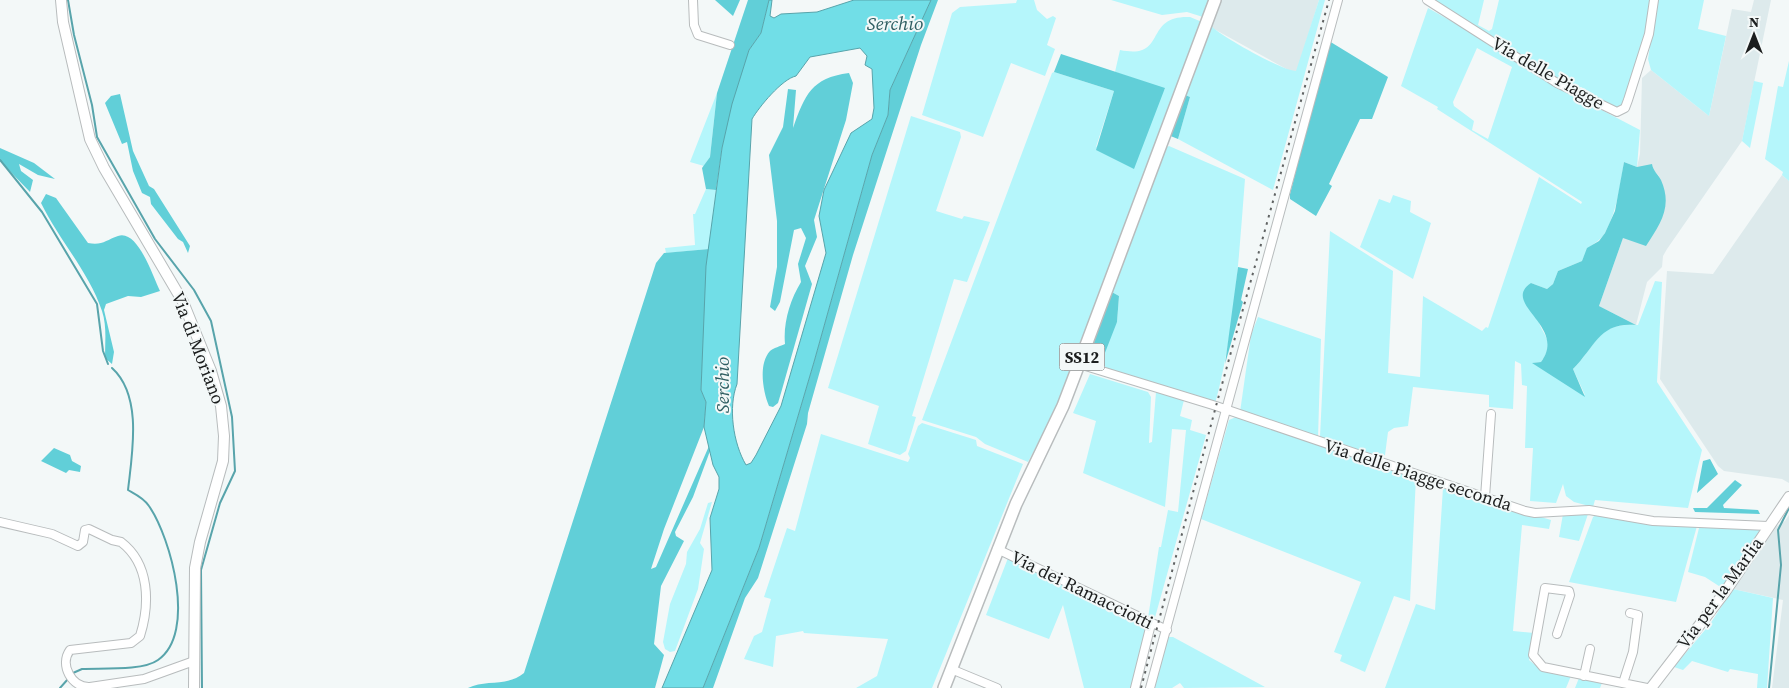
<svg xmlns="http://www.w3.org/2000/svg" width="1789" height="688" font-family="'Source Serif 4',serif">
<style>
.built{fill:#ddeaec}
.green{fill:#b5f6fb;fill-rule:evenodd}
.forest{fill:#61cfd8}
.water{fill:#71dee7;stroke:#58a4ab;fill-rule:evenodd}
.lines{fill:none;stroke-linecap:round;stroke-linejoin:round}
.stream{stroke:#58a4ab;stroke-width:2}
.street-casing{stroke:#b8bcbd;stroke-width:10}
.secondary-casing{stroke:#b8bcbd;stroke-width:12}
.primary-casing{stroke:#b8bcbd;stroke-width:14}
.street{stroke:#fff;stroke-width:8}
.secondary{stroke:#fff;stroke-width:10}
.primary{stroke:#fff;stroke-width:11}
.rail{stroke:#606363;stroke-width:2;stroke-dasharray:2.5 5;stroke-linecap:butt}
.labels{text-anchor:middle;stroke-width:4;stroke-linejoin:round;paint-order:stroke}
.shield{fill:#f3f8f8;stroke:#5c5f5f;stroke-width:1}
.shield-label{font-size:16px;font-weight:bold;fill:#1c1e1e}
.street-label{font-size:18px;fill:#1c1e1e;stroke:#f3f8f8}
.water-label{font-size:19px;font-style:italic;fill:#2e5e62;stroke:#f3f8f8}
</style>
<rect width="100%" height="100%" fill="#f3f8f8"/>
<!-- built -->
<path class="built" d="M1220 0H1319L1297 71H1290L1214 29 1210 25Z
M1754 0H1771L1742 141 1667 249 1663 256 1662 267 1647 282 1636 325 1599 306 1623 238 1659 176 1653 170 1637 167 1640 154 1642 78 1651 70 1709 116 1732 9 1751 12Z
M1782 175 1789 181V483L1782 479 1724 471 1718 466 1660 379 1667 271 1713 274Z
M1789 515V688H1772L1783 600 1733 589 1772 529 1785 521Z"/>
<!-- green -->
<path class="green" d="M1017 0H1034L1037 10 1047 19 1053 16 1056 18 1047 45 1055 49 1045 76 1011 63 983 137 922 115 952 13 960 7 1016 3Z
M1111 0H1209L1203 17 1187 12 1162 15Z
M1319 0H1325L1273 190 1178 139 1190 97 1183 94 1210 25C1220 36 1283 71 1296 71Z
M1433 0H1484L1478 25 1489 31 1492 29 1499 0H1651L1646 31 1623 104 1617 108 1593 96 1592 93 1581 87 1575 89Z
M1657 0H1704L1698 29 1726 36 1709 116 1651 70 1648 59Z
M1428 8 1467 30 1548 82 1640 130 1637 167 1624 162C1620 186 1617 210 1606 231 1598 246 1590 240 1582 261L1558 271 1553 284 1547 289 1531 283C1533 295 1535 307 1538 319 1542 337 1557 340 1541 362L1533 363 1585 395 1573 369C1598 344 1597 322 1638 325L1655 281 1662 282 1657 382 1702 450 1688 508 1595 500 1593 507 1574 502 1566 496 1563 484 1556 503 1530 501 1533 448H1525L1527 386 1522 385 1521 364 1515 361 1513 409 1489 407V395L1413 387 1408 426 1394 428 1388 432 1385 455 1382 457 1320 437 1330 231 1393 271 1388 373 1420 377 1423 296 1482 331 1486 327 1488 328 1539 177 1581 204 1582 202 1437 109 1438 107 1401 86ZM1477 48 1512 67 1488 139 1472 130 1474 121 1454 106 1453 102Z
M1190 17 1202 22 1055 411 1028 462 985 444 976 437 922 420 1052 73 1054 72 1114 91 1096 147 1165 89 1115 72 1120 50C1169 60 1142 15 1190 17Z
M1789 61V181L1782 175 1783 172 1765 159 1778 86 1783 87Z
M1754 81 1763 83 1750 148 1742 141Z
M717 93 710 157 704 166 690 162Z
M911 116 960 132 961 137 936 211 962 219 964 216 990 222 967 282 954 279 912 416 916 417 906 451 900 455 868 444 879 406 828 388Z
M1169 146 1245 179C1239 255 1235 330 1215 404L1088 363 1086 359 1117 322 1119 296 1110 291 1165 148Z
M706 189 716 190 709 249 666 253 665 248 695 245 693 214H695Z
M1393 195 1411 201 1410 212 1431 223 1413 279 1360 247 1379 199 1390 203Z
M1258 317 1321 339 1318 438 1240 412 1251 335Z
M1090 374 1148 392 1151 397 1149 443 1152 442 1156 392 1184 400 1180 416 1192 420 1190 430 1206 435 1154 621 1148 618 1159 547H1161L1168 510 1178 512 1186 430 1172 429 1165 507 1083 473 1096 421 1073 413Z
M1236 417 1416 477 1410 601 1394 596 1365 672 1340 661 1342 655 1334 652 1361 582 1201 519 1229 420Z
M922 423 976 440 977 446 1023 464 932 688H856L877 676 888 639 804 633 803 631 776 636 773 667 744 659 754 636 762 632 771 599 764 597 787 528 795 531 821 434 908 462 910 458 908 454 918 426Z
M1443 488 1551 520 1549 529 1522 525 1513 631 1534 633 1529 660C1541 671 1554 673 1571 676L1566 688H1385L1416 604 1435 610Z
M712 502 700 543 704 549 698 589 675 651 670 652 665 649 663 642 670 604 686 564 687 552 700 529 708 503Z
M1563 514H1588L1579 541 1559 537Z
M1596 515 1656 525 1697 526 1676 602 1569 582 1593 517Z
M1700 524 1758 527 1760 530V533L1722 588 1705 577 1688 572Z
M1008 558 1149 624 1131 688H1084L1063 605 1049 639 986 615Z
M1733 589 1773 598 1767 688H1757L1758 674 1730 669 1728 672 1692 661 1683 670 1674 667 1710 624Z
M1168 637H1173L1265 687 1184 688 1180 683 1172 688H1154Z
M1579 678 1602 683 1600 688H1575Z"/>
<!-- forest -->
<path class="forest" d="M715 0H740L733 16Z
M748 0H769L761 33 749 50 722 148 716 190 706 189 702 168 710 157 717 93Z
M931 0H938L921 45 853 255 808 413 807 424 758 578 745 598 713 688H703L759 548 814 362 872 155 888 115 890 90Z
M1329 41 1388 77 1372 119H1360L1329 184 1332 186 1316 216 1290 199V194Z
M1061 54 1165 88 1134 169 1096 150 1114 91 1054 72Z
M849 73 853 83 846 120 814 220 817 237 805 266 812 284 781 393 778 403 773 407 769 406C763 392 758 364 770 351 773 348 781 346 785 344 783 323 790 300 801 282L798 264 806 238 801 228 794 230 780 302 775 311 770 307 777 267V221L769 155 783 127 788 89 796 90 793 128C805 95 811 78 849 73Z
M120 94 133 151 149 186 154 189 190 246 188 253 183 242 178 239 151 204 150 197 142 193 133 171 127 142 122 144 105 103 111 96Z
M1183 94 1190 97 1178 139 1168 135Z
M0 148 34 163 55 179 38 175 19 164 21 171 33 180 30 192 0 161Z
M1624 162 1637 167 1652 164C1653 171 1658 174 1661 180 1673 207 1660 224 1646 246L1623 238 1599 306 1636 325C1599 322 1596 346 1573 369L1585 397 1532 363 1541 362C1568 326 1500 304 1531 283L1547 289 1553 284 1558 271 1582 261 1587 248 1599 241 1605 233 1615 211Z
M46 194 56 198 88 243C102 246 106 240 118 236 138 229 153 277 160 291L141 297 128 296 106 304 104 310 114 352 112 364 105 358C105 342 107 326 102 311 89 272 59 240 41 203Z
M709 249 701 390 706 402 704 427 664 529 651 569 656 567 709 446 710 451 693 497 675 532 676 536 684 541 661 586 654 644 664 655 655 688H468C486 679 507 687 524 673L656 263 664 253Z
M1238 267 1248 269 1241 300 1243 302 1225 364Z
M1110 291 1119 296 1117 322 1101 363 1086 359Z
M54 448 70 455 72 461 81 466 80 472 69 470 66 473 41 461Z
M1710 459 1718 474 1697 493 1703 461Z
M1735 480 1742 485 1723 505 1724 508 1758 510 1760 514 1695 512 1693 508H1707Z"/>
<!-- water -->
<path class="water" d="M769 0H772L770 16 774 18 781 14 817 12 854 0H931L890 90 888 115 872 155 814 362 759 548 703 688H662L712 570 710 518 719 489V477L713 465 704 427 706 402 701 390 706 266 722 148 732 104 749 50 761 33ZM860 48 867 56 865 65 872 69 874 108 872 119 851 133 824 190 819 216 826 253 781 406 756 455 751 463 746 465C733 443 728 407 737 384L752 119C759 107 782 79 796 76L810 57Z"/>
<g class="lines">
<!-- stream -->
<path class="stream" d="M68 0 74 35 92 105 97 137 155 239 194 290 211 321 232 417 235 471 220 503 201 570 202 688
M0 160 42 212 97 304 103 351 108 364
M73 673 82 669C102 668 143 671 158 660 197 633 171 538 149 506 144 498 135 494 128 490 132 454 143 396 112 368
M60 688 68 679
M1769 688 1781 565 1778 530 1789 508"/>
<!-- street casing -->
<g class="street-casing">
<path id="street" d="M693 0 694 25 698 35 730 45
M1427 0 1557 83 1617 112 1625 108 1628 100 1649 34 1654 0
M1079 364 1216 406 1525 511 1535 513 1589 510 1653 521 1768 526
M1485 497 1491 414
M0 522 52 534 78 546 83 542 85 530 89 529 112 540 121 542C150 564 150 604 140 636L131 643 70 650C59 665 72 688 90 687L144 679 194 661
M997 549 1167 630
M1557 634 1570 595 1569 591 1545 588 1533 655 1543 667 1647 688
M951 669 997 688
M1584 676 1590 649
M1623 683 1633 652 1638 615 1630 613
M1135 688 1151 624
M1150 688 1338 0"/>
</g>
<!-- secondary casing -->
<g class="secondary-casing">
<path id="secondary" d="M61 0 63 22 90 139 104 168 183 302 211 371 221 406 224 436 223 461 200 542 195 568 194 688
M1651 688 1725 592 1789 497"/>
</g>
<!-- primary casing -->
<g class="primary-casing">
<path id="primary" d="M944 688 1016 504 1063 406 1079 364 1215 0"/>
</g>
<!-- street -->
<use href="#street" class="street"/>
<!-- secondary -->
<use href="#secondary" class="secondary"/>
<!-- primary -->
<use href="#primary" class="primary"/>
<!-- rail -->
<path class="rail" d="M1141 688 1216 406 1329 0"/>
</g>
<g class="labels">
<!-- shield labels -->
<rect class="shield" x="1059.5" y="343.5" width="45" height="27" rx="4"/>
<g class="shield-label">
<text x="1082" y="363">SS12</text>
</g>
<!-- street labels -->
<g class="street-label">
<text transform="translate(1548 73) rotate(30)" y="6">Via delle Piagge</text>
<text transform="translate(198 348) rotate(69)" y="6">Via di Moriano</text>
<text transform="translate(1418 475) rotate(18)" y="6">Via delle Piagge seconda</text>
<text transform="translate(1082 590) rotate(26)" y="6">Via dei Ramacciotti</text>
<text transform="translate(1720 593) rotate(-54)" y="6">Via per la Marlia</text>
</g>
<!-- water labels -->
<g class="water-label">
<text x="895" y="30">Serchio</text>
<text transform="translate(722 385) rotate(-90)" y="7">Serchio</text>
</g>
</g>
<!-- north arrow -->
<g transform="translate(1754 35)" stroke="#f3f8f8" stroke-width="4" paint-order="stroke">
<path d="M0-4L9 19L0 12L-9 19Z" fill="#1c1e1e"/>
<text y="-8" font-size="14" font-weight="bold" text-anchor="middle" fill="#1c1e1e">N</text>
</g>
</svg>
